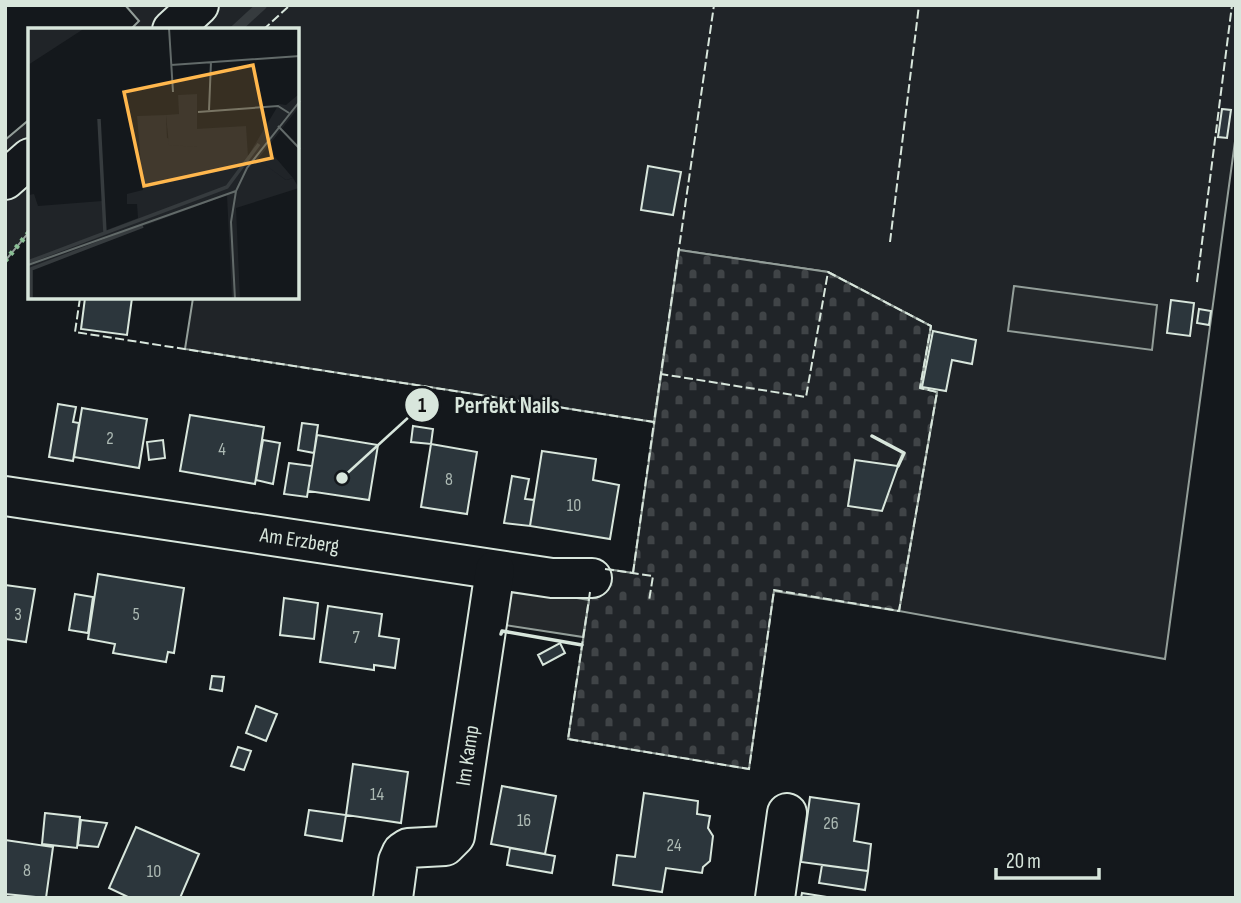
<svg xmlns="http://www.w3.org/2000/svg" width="1241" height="903" font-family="'Sofia Sans Condensed',sans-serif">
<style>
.grass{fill:#202428;stroke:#939e99;stroke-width:2}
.cemetery{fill:url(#cemetery-stones);stroke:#939e99;stroke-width:2}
.parking{fill:#24282b;stroke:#939e99;stroke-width:2}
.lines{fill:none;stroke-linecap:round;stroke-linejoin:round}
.stream{stroke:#363b3e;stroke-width:10}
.building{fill:#2c363c;stroke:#d8e6dc;stroke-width:2}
.minor-casing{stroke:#d8e6dc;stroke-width:42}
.minor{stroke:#14181c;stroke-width:38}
.hedge{stroke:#8ac095;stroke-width:5;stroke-dasharray:3.5 5;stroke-linecap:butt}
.fence{stroke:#d8e6dc;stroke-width:2;stroke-dasharray:9 3.5;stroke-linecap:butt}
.wall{stroke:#d8e6dc;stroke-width:3.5}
.labels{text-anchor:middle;stroke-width:5;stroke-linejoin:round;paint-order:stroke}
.number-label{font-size:18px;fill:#adbab4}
.street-label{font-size:21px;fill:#d8e6dc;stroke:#14181c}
.inset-river{fill:none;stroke:#363b3e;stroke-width:3.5}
.inset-road{fill:none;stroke:#626a69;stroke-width:2}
.view{fill:#ffb74d;fill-opacity:0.15;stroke:#ffb74d;stroke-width:3.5}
.inset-edge{fill:none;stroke:#d8e6dc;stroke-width:3.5}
.leader{fill:none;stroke:#d8e6dc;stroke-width:2.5}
.callout-dot{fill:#d8e6dc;stroke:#14181c;stroke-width:2.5}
.mark-label{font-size:21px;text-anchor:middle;font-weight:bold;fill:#111}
.callout-label{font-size:23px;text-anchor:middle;font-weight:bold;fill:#d8e6dc;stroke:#14181c;stroke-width:5;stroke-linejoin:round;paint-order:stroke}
</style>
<defs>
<pattern id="cemetery-stones" width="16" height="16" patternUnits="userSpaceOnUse" patternTransform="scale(1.75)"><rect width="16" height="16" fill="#202428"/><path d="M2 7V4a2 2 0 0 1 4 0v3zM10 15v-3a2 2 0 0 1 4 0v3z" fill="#404447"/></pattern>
</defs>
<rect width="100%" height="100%" fill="#14181c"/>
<!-- grass -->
<path class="grass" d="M125 5H1236V134L1165 659 899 611 937 393 920 388 931 326 828 272 679 250 654 422 185 349 193 298H298V30H130L139 21Z
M30 119V231L5 261V140Z"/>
<!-- cemetery -->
<path class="cemetery" d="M679 250 828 272 931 326 920 388 937 392 899 611 774 591 749 769 568 739 594 567 633 573Z"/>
<!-- parking -->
<path class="parking" d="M1014 286 1157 305 1152 350 1008 331Z
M511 587 589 600 583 637 505 625Z"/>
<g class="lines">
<!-- stream -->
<path class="stream" d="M235 30 262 5"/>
</g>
<!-- building -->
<path class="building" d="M1222 109 1231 110 1227 138 1218 137Z
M648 166 681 172 673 215 641 210Z
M85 298H132L127 335 81 329Z
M1171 300 1194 303 1190 336 1167 333Z
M1199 309 1211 311 1209 325 1197 323Z
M933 331 976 340 972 364 952 360 946 391 922 387Z
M58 404 76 407 73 422 79 423 73 461 49 457Z
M82 408 147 419 139 468 74 457Z
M190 415 264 427 255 484 180 471Z
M302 423 318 425 314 453 298 450Z
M413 426 433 429 431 444 411 442Z
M317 435 378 445 369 500 308 491Z
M163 440 165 458 149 460 147 442Z
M263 440 280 443 273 484 256 480Z
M431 444 477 452 467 514 421 507Z
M542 451 596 459 593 480 619 485 610 539 530 526Z
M855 460 898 466 882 511 848 506Z
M289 463 312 466 307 497 284 494Z
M512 476 529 479 525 499 534 500 530 526 504 523Z
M98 574 184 588 174 653 168 652 166 662 113 653 115 644 88 639Z
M5 585 35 589 26 642 5 639Z
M75 594 93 597 88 633 69 630Z
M284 598 318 603 314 639 280 635Z
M328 606 382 614 379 636 399 639 395 668 374 665V670L320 662Z
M560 643 565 653 543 665 538 655Z
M212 676 224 677 222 691 210 689Z
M256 706 277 714 266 741 246 733Z
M238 747 251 751 244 770 231 766Z
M353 764 408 772 401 823 346 815Z
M502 786 556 796 545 854 491 844Z
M644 793 698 801 697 814 710 816 708 828 713 836 710 861 703 867 702 873 666 868 662 892 613 885 617 855 635 857Z
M810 797 859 804 854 841 871 844 868 871 801 862Z
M309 810 346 815 342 841 305 835Z
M45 813 80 817 77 848 42 844Z
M81 820 107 823 98 847 78 845Z
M136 827 199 854 180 898H130L109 888Z
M5 840 53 847 46 898 5 894Z
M510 848 555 856 552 873 507 865Z
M822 865 868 871 865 890 819 883Z
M802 893 833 898H801Z"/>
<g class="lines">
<!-- minor casing -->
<g class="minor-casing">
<g id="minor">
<path d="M172 30 199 5"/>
<path d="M5 180 30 158"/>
<path id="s1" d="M5 496 552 578H592"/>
<path id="s2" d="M393 898 398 861 402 852 408 848 445 846 455 836 495 570"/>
<path d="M775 898 787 813"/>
</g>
</g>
<!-- minor -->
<use href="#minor" class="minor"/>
<!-- hedge -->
<path class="hedge" d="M5 261 30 231"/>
<!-- fence -->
<path class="fence" d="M263 30 290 5
M890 242 919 5
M1197 282 1232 5
M80 298 75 332 654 422 714 5
M605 569 653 576 649 601
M633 573 654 422
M590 592 568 739 749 769 774 590 899 611 937 392 920 388 931 326 828 272 806 397 661 374"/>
<!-- wall -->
<path class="wall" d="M872 436 904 453 898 466
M501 634 502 631 582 645"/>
</g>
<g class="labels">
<!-- number labels -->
<g class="number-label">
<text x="110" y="444">2</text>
<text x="222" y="455">4</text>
<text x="449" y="485">8</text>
<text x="574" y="511">10</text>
<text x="18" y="620">3</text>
<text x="136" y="620">5</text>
<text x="356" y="643">7</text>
<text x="377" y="800">14</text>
<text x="524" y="826">16</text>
<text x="831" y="829">26</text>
<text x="674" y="851">24</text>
<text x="27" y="876">8</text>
<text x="154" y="877">10</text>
</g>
<!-- street labels -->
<g class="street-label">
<text dy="7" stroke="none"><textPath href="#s1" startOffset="298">Am Erzberg</textPath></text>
<text dy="7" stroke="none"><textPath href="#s2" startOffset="187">Im Kamp</textPath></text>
</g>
</g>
<!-- overview -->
<g transform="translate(28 28)">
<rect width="271" height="271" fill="#14181c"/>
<path d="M271 66V79L230 131 258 152 265 150 271 160 208 180 212 271H204L199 167 3 240 0 271 1 167 6 166 10 178 74 173 76 203 110 190 109 176H99V166L115 162 109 88 138 87 139 110 169 119 167 101 218 98 220 128 251 76 258 77Z" fill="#202428"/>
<path d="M0 0H57L0 37Z" fill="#202428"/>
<path d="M169 66V119L141 117 138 87 151 86 150 67Z" fill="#202428"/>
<path d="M247 129 265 150 258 152 233 134Z" fill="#202428"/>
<path class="inset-river" d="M71 91 77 205M0 234 199 159 231 116M3 271V241L115 198"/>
<path class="inset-road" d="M141 0 145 64M143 37 272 28M181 82 183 34M170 84 250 78 261 85M250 98 272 121M0 237 208 163M207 271 203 194 208 163 219 140 272 73"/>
<path class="view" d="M225 37 244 130 116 158 96 64Z"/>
<rect width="271" height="271" class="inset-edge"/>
</g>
<!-- callouts -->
<path class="leader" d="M342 478L422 405"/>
<g class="callout-dot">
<circle cx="342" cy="478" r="7"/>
<circle cx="422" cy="405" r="18"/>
</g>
<g class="mark-label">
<text x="422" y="412">1</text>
</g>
<g class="callout-label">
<text x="507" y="413">Perfekt Nails</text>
</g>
<!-- border -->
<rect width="1241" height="903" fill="none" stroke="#d8e6dc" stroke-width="14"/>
<!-- scale -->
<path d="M996 868v10h103v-10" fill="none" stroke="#d8e6dc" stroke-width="3.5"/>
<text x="1006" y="868" font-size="21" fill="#d8e6dc" stroke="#14181c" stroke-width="5" paint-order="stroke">20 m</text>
</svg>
